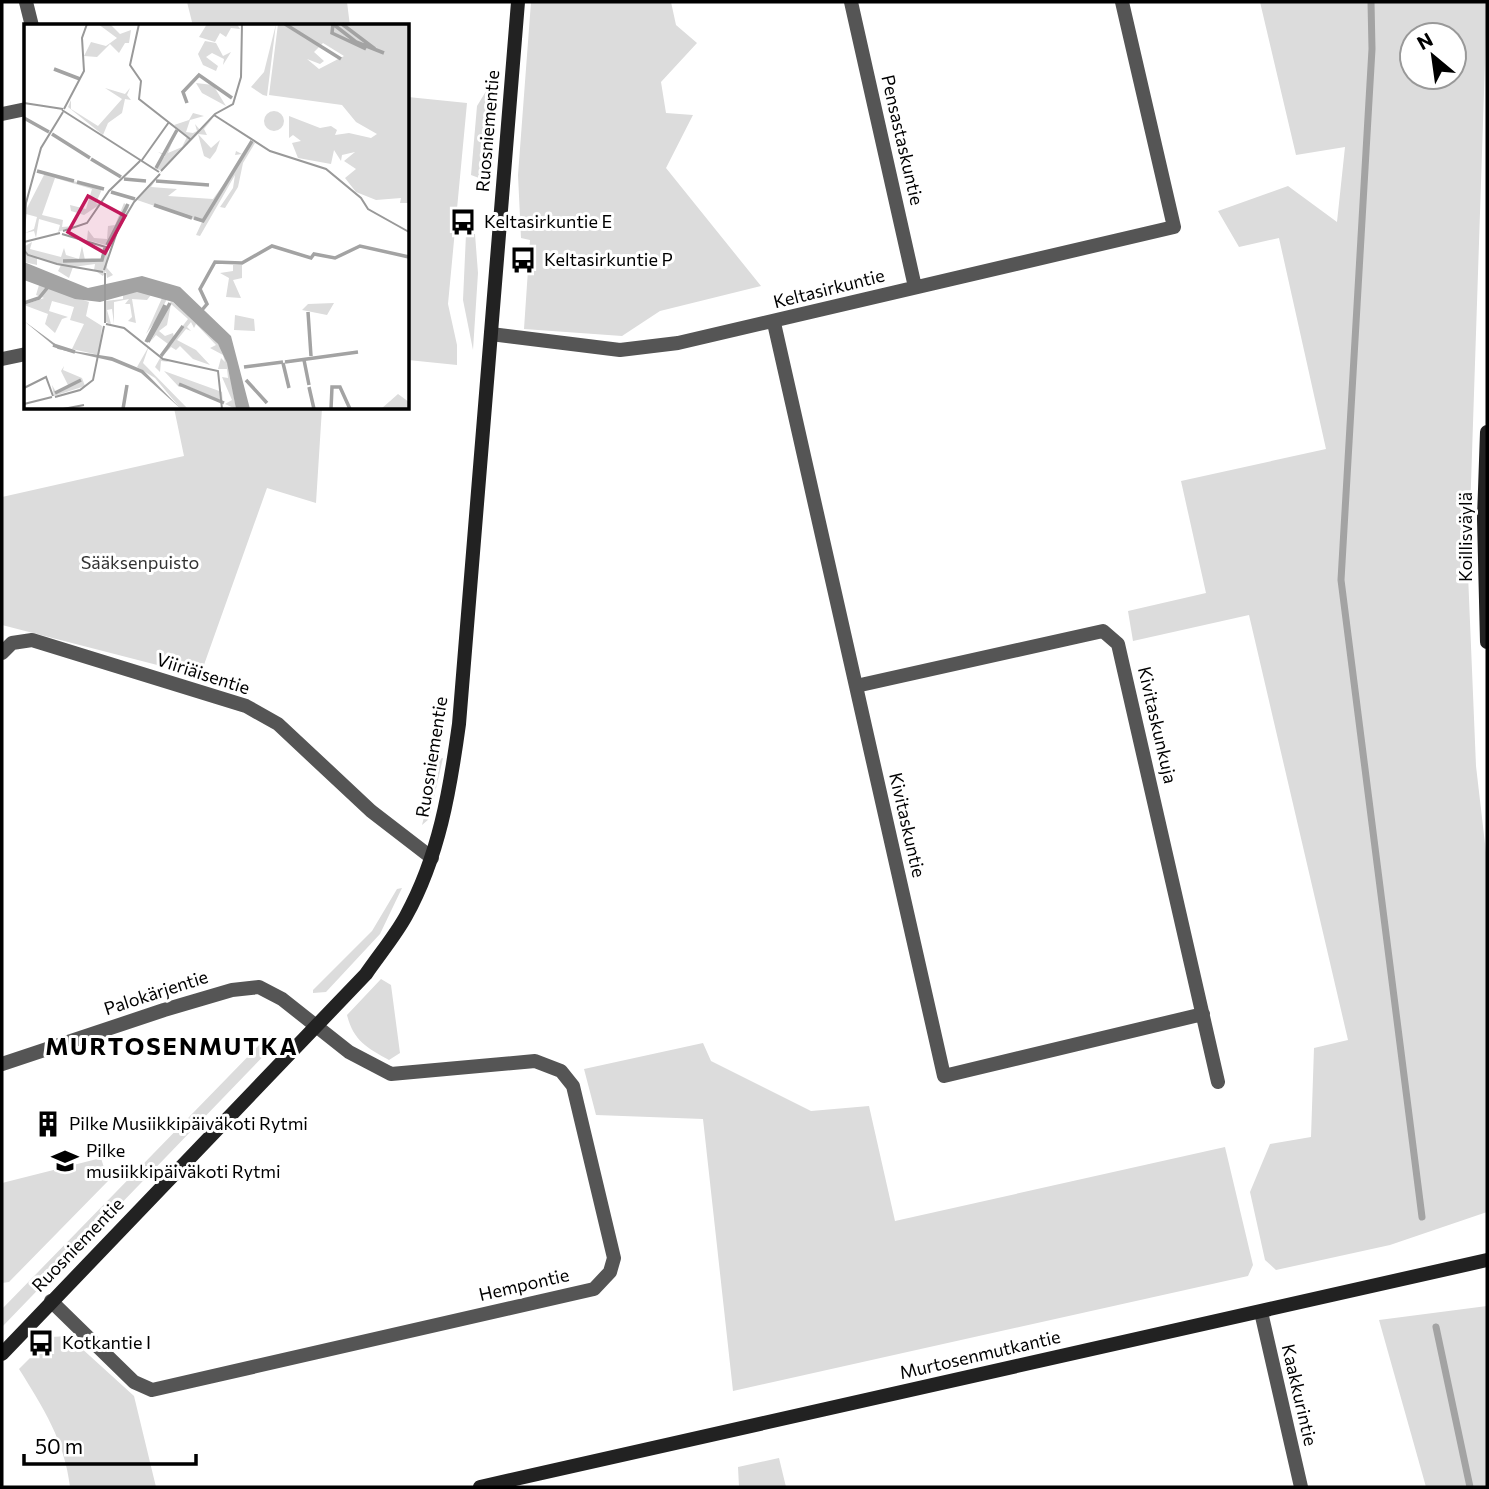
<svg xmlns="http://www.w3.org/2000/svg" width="1489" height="1489" font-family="Commissioner,sans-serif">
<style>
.green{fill:#dcdcdc;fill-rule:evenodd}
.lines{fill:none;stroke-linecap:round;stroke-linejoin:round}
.stream{stroke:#a3a3a3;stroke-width:7}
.street{stroke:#555;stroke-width:14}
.secondary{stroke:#222;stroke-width:14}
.labels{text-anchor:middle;stroke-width:6;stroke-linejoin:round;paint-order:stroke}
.street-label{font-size:18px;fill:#000;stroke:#fff}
.poi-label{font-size:18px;fill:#000;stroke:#fff;text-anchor:start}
.park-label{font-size:18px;fill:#333;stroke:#fff}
.district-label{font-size:24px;font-weight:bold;letter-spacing:2px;fill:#000;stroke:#fff}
.inset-river{fill:none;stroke:#a3a3a3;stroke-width:3.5}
.inset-road{fill:none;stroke:#999;stroke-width:2}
.view{fill:#c2185b;fill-opacity:0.15;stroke:#c2185b;stroke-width:3.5}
.inset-edge{fill:none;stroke:#000;stroke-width:3.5}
</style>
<rect width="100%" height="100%" fill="#fff"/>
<!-- green -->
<path class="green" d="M187 2H347L350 26H193Z
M531 2H671L676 25 697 43 661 82 666 113 693 115 666 168 761 286 660 311 622 336 524 329 530 240 521 238 518 175Z
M1260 2H1487L1468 574 1476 766 1487 861V1212L1390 1245 1276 1270 1265 1260 1250 1192 1270 1144 1311 1137 1314 1048 1348 1040 1249 615 1133 641 1128 611 1206 593 1181 481 1326 449 1279 238 1239 247 1218 211 1288 186 1337 222 1345 147 1296 155ZM1412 35H1454V77H1412Z
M488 88 479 178 471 175 477 106Z
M408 97 467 103 448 304 457 345V365L408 360Z
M466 234H475L478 273 473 350 463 300Z
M174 408H322L316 503 267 488 200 676 2 625V497L184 456Z
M443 758 429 819 422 825 439 759Z
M402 888 380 934 326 992 313 993V990L372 931 397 889Z
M381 979 391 985 400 1053 389 1060C367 1048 353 1040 347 1015Z
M272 1035 277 1042 2 1327V1309L267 1037Z
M703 1043 711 1061 811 1111 869 1106 895 1221 1225 1147 1253 1265 1248 1276 733 1391 703 1119 596 1115 584 1069Z
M101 1158 108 1181 9 1282 2 1283V1183Z
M1487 1306V1487H1426L1379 1320Z
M68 1336 134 1396 156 1487H70C65 1442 43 1407 19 1369L51 1337Z
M779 1458 786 1487H739L738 1467Z"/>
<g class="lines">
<!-- stream -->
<path class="stream" d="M1371 2 1372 49 1341 580 1422 1217
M1436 1327 1470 1487"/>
<!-- street -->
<path class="street" d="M26 2 32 26
M851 2 915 287
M2 114 26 109
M774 323 944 1076 1203 1014
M491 334 620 350 678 343 1174 227 1122 2
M2 359 26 354
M2 653 12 643 32 640 246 706 278 724 371 811 432 858
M856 686 1103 631 1118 644 1218 1082
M2 1064 164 1010 232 990 259 987 282 999 349 1052 391 1074 535 1061 561 1071 573 1086 614 1258 610 1272 594 1289 152 1390 134 1382 51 1301
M1261 1312 1301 1487"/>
<!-- secondary -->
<path class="secondary" d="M1487 432 1484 518 1487 642
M2 1354 366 974C379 955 395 936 406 916 439 856 450 790 459 724L518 2
M480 1487 1487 1260"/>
</g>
<!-- icons -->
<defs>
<g id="bus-bare" transform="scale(2.1)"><path d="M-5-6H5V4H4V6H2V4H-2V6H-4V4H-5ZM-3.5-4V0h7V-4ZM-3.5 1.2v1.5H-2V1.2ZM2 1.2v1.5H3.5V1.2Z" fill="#000" stroke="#fff" stroke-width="2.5" paint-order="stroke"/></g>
<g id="building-bare" transform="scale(2.1)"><path d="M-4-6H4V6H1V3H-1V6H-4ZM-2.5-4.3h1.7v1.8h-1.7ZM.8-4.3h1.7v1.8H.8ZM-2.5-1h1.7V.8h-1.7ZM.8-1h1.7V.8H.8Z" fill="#000" stroke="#fff" stroke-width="2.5" paint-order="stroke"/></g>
<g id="school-bare" transform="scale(2.1)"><path d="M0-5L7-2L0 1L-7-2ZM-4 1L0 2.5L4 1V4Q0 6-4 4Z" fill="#000" stroke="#fff" stroke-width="2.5" paint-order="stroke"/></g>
</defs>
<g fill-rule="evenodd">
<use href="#bus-bare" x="463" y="222"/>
<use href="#bus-bare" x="523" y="260"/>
<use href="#building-bare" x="48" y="1124"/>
<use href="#school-bare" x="65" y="1161"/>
<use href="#bus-bare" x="41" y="1343"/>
</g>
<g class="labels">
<!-- street labels -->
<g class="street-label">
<text transform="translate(488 131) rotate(-85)" y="6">Ruosniementie</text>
<text transform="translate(902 140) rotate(77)" y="6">Pensastaskuntie</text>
<text transform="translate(829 289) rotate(-14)" y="6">Keltasirkuntie</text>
<text transform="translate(1466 537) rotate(-90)" y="6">Koillisväylä</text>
<text transform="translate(203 674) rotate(18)" y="6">Viiriäisentie</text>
<text transform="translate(1157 725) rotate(77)" y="6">Kivitaskunkuja</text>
<text transform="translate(432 757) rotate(-81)" y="6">Ruosniementie</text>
<text transform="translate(907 825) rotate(77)" y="6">Kivitaskuntie</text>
<text transform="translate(156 993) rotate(-18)" y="6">Palokärjentie</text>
<text transform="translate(78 1245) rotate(-46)" y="6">Ruosniementie</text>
<text transform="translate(524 1285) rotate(-13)" y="6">Hempontie</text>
<text transform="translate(980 1355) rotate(-13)" y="6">Murtosenmutkantie</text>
<text transform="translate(1299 1395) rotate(77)" y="6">Kaakkurintie</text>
</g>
<!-- poi labels -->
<g class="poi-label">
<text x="484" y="228">Keltasirkuntie E</text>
<text x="544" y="266">Keltasirkuntie P</text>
<text x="69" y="1130">Pilke Musiikkipäiväkoti Rytmi</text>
<text x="86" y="1157">Pilke<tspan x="86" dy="21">musiikkipäiväkoti Rytmi</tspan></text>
<text x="62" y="1349">Kotkantie I</text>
</g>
<!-- park labels -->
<g class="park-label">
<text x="140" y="569">Sääksenpuisto</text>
</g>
<!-- district labels -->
<g class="district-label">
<text x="172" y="1055">MURTOSENMUTKA</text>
</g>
</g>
<!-- overview -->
<g transform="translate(24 24)">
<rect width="385" height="385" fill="#fff"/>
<path d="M74 0H86L96 10 107 6 105 19H101L95 29 86 20 73 33 60 32 67 18 82 22 93 14ZM183 0H213L216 5 207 4 202 13 196 9 191 18 175 13ZM252 0 243 72 239 71 227 63 240 48ZM254 0H385V179H376L377 174 352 176 332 168 321 154 332 145 320 137 331 128 318 131 317 137 310 126 307 140 274 134 268 119 277 117 269 111 265 114V92L296 104 307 102 313 106 311 111 325 109 347 114 353 110 332 98 318 81 245 71ZM299 19 320 32 295 45 283 35 296 40 300 37 290 28ZM181 17 192 19 199 32 207 28 199 41 200 35 188 29 182 33 194 42 192 47 179 41 174 30ZM172 59 189 61 202 82 178 69ZM81 64 101 70 106 64 103 71 107 76 101 75 98 89 84 99 79 111 44 83 47 76V85L74 102 98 75ZM240 97a10 10 0 1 1 20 0a10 10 0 1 1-20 0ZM169 89 180 92 166 96 162 108 169 109 173 107 171 100 176 106 189 94 180 105 183 111 174 110 187 124 196 116 192 127 186 135 180 132 174 110 137 146 131 145 141 132 134 128 141 130 153 105 144 129 158 123 163 113 150 101 165 96ZM227 117 231 119 219 139 214 163 201 184 196 183 209 164 211 151 176 212 172 211 178 198 113 176 140 144 127 163 153 165 144 172 189 175 215 139 218 130 211 131 212 127 218 130 219 134ZM21 149 78 165 72 179 75 181 60 191 47 187 46 181 62 185 68 165 31 154 18 191 39 196 38 203 51 202 34 208 36 201 15 195 12 214 10 207 1 209 10 205 13 193 2 190 3 184ZM100 179 105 183 85 222 63 216 64 206 70 214 83 215 84 202 91 201ZM8 218 6 225 37 233 40 224 42 231 55 235 58 222 61 236 77 235 80 223 84 224 83 244 89 251 83 254 82 247 79 252 70 246 71 240 49 243 45 254 34 247 37 241 13 234V241L0 238 1 222ZM209 241H218V254L209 256 217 274 202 273 205 254 196 249 209 247ZM15 261 65 278 62 292 78 302 75 331 48 325 60 300 46 296 50 283 28 277 25 287 44 293 38 295 31 309 21 300 24 290 0 281 20 274 12 271ZM109 267 123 269 143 275 131 298 122 310 138 274 127 271 123 276 108 275 112 299 104 297 108 293 106 280H101L105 275 90 278V300L88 285 83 286 87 300 82 298 81 277 99 275V270ZM147 277 178 301 197 324 205 343 212 385 201 380 208 376 198 353 204 354 203 345H194L197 334 201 338 199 331 186 324 192 321 172 300 170 304 167 298 163 303 167 307 162 305 153 316 172 326 186 341 169 335 156 322 152 326 147 323 137 334 145 338 137 337 136 348 131 343 144 320 132 311 127 317ZM147 280 164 295 150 313 149 309 141 312 135 307 143 301ZM310 279 303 291 278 286 284 280ZM211 291 230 295 231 307 210 306ZM125 322 119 339 164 385H157L131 354 113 343ZM40 342 39 346 58 354 61 362 30 372 28 361 32 368 44 361 37 347ZM140 347 198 368 199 380 166 363H155ZM374 370 385 378V385H357Z" fill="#dcdcdc" fill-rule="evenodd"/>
<path d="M0 238 64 264 118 252 156 263 207 312 226 385H212L203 339 194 320 149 278 113 268 76 278 51 275 0 256ZM0 297 34 322 36 325 88 333 119 346 157 385 117 349 88 337 34 325Z" fill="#a3a3a3"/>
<path class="inset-river" d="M261 0 317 35M309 0 332 18 360 29M309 0 308 9 342 25M318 0 351 25M30 45 56 55M163 79 159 68 175 51 208 74M0 94 25 108M28 110 66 134M67 135 97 153M132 144 153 106M13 147 50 157M100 155 122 157M132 157 185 161M53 158 80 165M87 168 111 175M130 181 168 194M170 194 179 197 228 117M83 221 104 180M39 237 78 236 81 224M0 279 15 274 24 263M178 286 183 280 176 265 191 238 218 239 248 222 287 234 290 230 311 234 336 222 385 233M284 288 287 332M122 318 141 281M124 318 146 279M29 321 51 328M137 332 159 302M280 336 285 361M261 338 334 328M259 339 265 364M220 343 259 338M222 356 243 379M155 360 200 379M285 363 290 385M31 369 57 356M99 385 103 361M307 385 308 363H316L326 385"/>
<path class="inset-road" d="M115 0 106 41 117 57 115 75 166 115M0 79 39 85M40 85 60 47 58 14 63 0M38 86 135 148M190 91 246 127 302 145 337 174 344 185 385 208M118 136 145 98M137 147 191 90 209 80 217 53 218 0M39 207 63 199 85 167 116 137M38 210 85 224M0 213 2 179 17 124 39 88M0 218 36 209M0 226 4 231 33 240 79 248M80 246 94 205 110 178 136 150M81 249V299M82 300 100 304 139 335 194 347 198 385M0 364 22 353 29 372M31 373 56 366 69 356 80 302M0 380 28 373M39 385 60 381"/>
<path class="view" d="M64 172 101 192 81 229 44 208Z"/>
<rect width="385" height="385" class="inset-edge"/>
</g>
<!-- border -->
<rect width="1489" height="1489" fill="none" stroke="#000000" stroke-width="7"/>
<!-- north arrow -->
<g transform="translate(1433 56) rotate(331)"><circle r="33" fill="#ffffff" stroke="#999999" stroke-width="2"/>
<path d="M0-5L12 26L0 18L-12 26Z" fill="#000000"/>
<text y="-10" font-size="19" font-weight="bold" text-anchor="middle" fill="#000000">N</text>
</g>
<!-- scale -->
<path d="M24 1454v10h172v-10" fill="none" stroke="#000000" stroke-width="3.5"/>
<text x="35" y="1454" font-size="21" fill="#000000" stroke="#ffffff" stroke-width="5" paint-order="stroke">50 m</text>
</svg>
